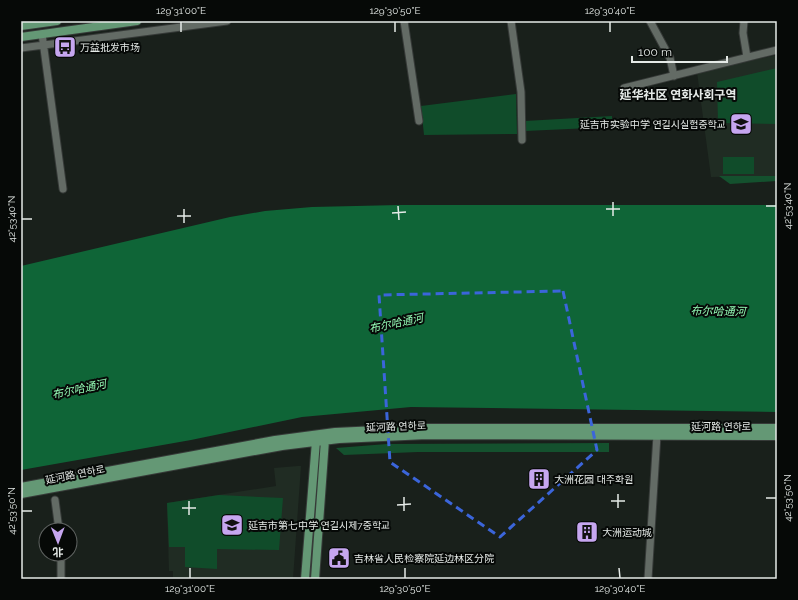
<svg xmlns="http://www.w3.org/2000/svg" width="798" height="600" font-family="Raleway,'Noto Sans SC','Noto Sans KR',sans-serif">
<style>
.built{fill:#202c23}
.green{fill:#104c2a}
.forest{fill:#14512e}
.water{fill:#0f6537}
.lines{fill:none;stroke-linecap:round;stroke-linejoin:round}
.minor-casing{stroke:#363a38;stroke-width:9}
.major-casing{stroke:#363a38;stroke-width:10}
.minor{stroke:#636b65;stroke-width:7}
.major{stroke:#649875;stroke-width:8}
.marked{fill:none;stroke:#3b65da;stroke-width:3;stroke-dasharray:8 5;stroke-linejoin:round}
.ticks{fill:none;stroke:#e5eae7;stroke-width:1.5}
.labels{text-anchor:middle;stroke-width:4;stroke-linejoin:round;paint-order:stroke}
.poi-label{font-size:10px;fill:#e5eae7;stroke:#060907;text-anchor:start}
.street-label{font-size:10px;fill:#e5eae7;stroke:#060907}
.water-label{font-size:11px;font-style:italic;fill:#95fdb7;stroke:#060907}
.quarter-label{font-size:12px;font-weight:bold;fill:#e5eae7;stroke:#060907}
.neatline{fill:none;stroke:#e5eae7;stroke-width:1.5}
.ticks-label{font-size:10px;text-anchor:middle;fill:#e5eae7}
</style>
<rect width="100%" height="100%" fill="#19201b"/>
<!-- built -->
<path class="built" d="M777 55V176L711 177 697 72Z
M298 466H301L293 579H173V571H169L167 503 276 486 274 468Z"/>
<!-- green -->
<path class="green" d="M777 68V124L718 123 717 82Z
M516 94 517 134 424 135 421 106Z
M612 116V127L525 131V121Z
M723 157H754V174H723Z
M219 495 283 498 279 550 217 549V569L185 567V547H169L167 503Z"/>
<!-- forest -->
<path class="forest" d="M719 176H777V181L730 184Z
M609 443V452H418L344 455 336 448 387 444Z"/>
<!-- water -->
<path class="water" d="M399 205H777V412L411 407 302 417 191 440 21 470V266L230 217 265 211 312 207Z"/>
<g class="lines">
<!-- minor casing -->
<g class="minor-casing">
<path id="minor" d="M404 21 419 121
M511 21 521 92 522 140
M650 21 670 58 674 76
M744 21 743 33 747 57
M42 34 63 189
M21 48 227 21
M624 88 777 50
M55 500 59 530
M61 554V579
M648 579 657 435"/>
</g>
<!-- major casing -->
<g class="major-casing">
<path id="major" d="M21 26 57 21
M21 37 137 21
M21 487 275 440 335 432 420 428H777
M21 494 282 446 339 439 427 435 777 436
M305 579 316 441 318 438
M315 579 325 440 322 436"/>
</g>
<!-- minor -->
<use href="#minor" class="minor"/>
<!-- major -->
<use href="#major" class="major"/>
</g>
<!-- marked area -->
<path class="marked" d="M563 291 597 450 500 537 390 462 379 295Z"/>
<!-- ticks -->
<path class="ticks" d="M181 22V32M395 22V32M610 22V32M613 202V216M398 206 399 220M766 206H776M184 209V223M606 209H620M392 213 406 212M177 216H191M22 219H32M618 494V508M404 497V511M766 498H776M189 501V515M611 501H625M397 505 411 504M182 508H196M22 511H32M190 568V578M405 568V578M619 568 620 578"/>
<!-- icons -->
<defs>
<g id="bus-square" transform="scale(1.15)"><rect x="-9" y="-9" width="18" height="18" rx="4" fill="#c6a6f0" stroke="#060907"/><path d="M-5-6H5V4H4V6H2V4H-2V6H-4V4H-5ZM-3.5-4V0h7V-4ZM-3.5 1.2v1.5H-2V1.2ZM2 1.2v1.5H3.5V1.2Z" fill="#111"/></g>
<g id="school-square" transform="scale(1.15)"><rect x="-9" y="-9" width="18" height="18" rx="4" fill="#c6a6f0" stroke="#060907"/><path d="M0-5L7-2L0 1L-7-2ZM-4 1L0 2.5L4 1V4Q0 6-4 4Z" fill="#111"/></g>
<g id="building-square" transform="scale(1.15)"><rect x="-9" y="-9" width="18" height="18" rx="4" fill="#c6a6f0" stroke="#060907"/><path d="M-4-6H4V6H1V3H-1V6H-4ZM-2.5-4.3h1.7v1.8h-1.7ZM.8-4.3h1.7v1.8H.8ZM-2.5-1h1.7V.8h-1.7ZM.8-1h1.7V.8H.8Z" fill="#111"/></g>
<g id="civic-square" transform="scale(1.15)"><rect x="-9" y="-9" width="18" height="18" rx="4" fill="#c6a6f0" stroke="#060907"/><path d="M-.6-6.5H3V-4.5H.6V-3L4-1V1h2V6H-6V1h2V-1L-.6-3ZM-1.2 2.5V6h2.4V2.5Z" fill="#111"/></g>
</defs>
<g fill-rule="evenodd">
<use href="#bus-square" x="65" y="47"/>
<use href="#school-square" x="741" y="124"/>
<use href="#building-square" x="539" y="479"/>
<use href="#school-square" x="232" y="525"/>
<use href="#building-square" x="587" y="532"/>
<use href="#civic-square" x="339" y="558"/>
</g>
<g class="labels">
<!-- poi labels -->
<g class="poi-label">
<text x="80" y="51">万益批发市场</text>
<text x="726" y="128" text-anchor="end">延吉市实验中学 연길시실험중학교</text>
<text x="554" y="483">大洲花园 대주화원</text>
<text x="248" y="529">延吉市第七中学 연길시제7중학교</text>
<text x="602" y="536">大洲运动城</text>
<text x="354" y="562">吉林省人民检察院延边林区分院</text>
</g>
<!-- street labels -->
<g class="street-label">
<text transform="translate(396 426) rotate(-2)" y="4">延河路 연하로</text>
<text x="721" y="430">延河路 연하로</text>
<text transform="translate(75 474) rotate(-11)" y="4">延河路 연하로</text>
</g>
<!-- water labels -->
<g class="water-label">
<text transform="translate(718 311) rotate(1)" y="4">布尔哈通河</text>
<text transform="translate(396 323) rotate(-12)" y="4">布尔哈通河</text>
<text transform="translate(79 389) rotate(-12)" y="4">布尔哈通河</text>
</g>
<!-- quarter labels -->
<g class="quarter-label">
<text x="678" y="99">延华社区 연화사회구역</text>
</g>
</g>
<!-- border -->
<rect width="798" height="600" fill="none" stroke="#060907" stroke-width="44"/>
<!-- north arrow -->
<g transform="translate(58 542) rotate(179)"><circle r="19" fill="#060907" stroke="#5f6361"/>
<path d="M0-3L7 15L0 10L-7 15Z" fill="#c6a6f0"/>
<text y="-6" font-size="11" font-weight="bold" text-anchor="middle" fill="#e5eae7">北</text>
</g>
<!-- scale -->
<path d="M632 56v6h95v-6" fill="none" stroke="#e5eae7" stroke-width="2"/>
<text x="638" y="56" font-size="12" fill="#e5eae7" stroke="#060907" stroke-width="3" paint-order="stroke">100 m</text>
<rect x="22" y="22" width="754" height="556" class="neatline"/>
<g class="ticks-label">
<text x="181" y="14">129°31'00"E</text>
<text x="395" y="14">129°30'50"E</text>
<text x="610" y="14">129°30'40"E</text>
<text transform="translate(787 206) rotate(-90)" y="4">42°53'40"N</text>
<text transform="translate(11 219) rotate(-90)" y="4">42°53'40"N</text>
<text transform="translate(787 498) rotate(-90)" y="4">42°53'50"N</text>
<text transform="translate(11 511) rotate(-90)" y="4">42°53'50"N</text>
<text x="190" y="592">129°31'00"E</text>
<text x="405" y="592">129°30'50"E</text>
<text x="620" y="592">129°30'40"E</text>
</g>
</svg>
